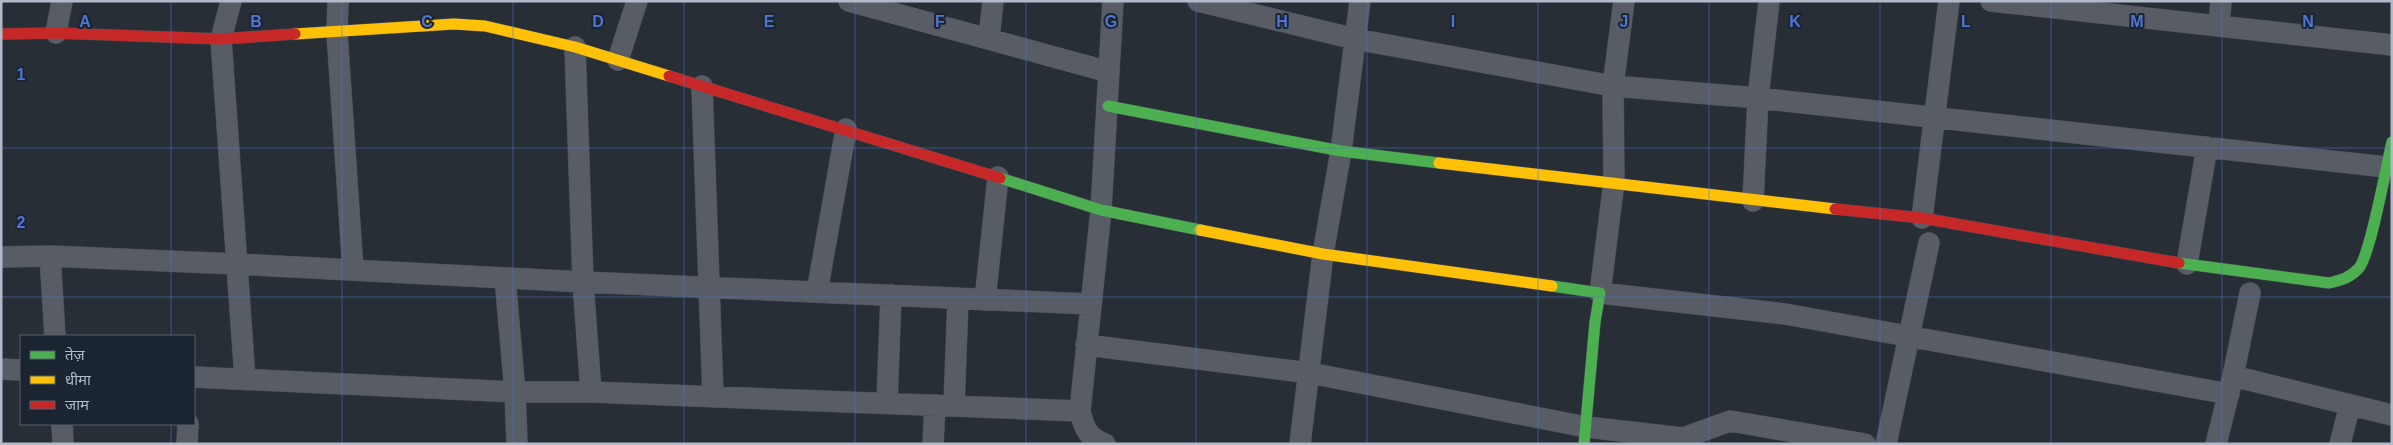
<svg xmlns="http://www.w3.org/2000/svg" width="2393" height="445" font-family="Helvetica,'Noto Sans Devanagari',sans-serif">
<style>
.lines{fill:none;stroke-linecap:round;stroke-linejoin:round}
.street-casing{stroke:#464a51;stroke-width:22}
.fast-casing{stroke:#464a51;stroke-width:12}
.slow-casing{stroke:#464a51;stroke-width:12}
.jam-casing{stroke:#464a51;stroke-width:12}
.street{stroke:#585c64;stroke-width:21}
.fast{stroke:#4caf50;stroke-width:11}
.slow{stroke:#ffc107;stroke-width:11}
.jam{stroke:#c62828;stroke-width:11}
.grid{fill:none;stroke:#5174d2;stroke-width:1;stroke-opacity:0.55}
.grid-label{font-size:16px;text-anchor:middle;font-weight:bold;fill:#5174d2;stroke:#1b2431;stroke-width:4;stroke-linejoin:round;paint-order:stroke}
</style>
<rect width="100%" height="100%" fill="#282e36"/>
<g class="lines">
<!-- street casing -->
<g class="street-casing">
<path id="street" d="M231 1 221 39 245 379
M338 1 337 33 353 270
M849 1 1109 72
M1198 1 1355 39 1613 86 1758 98 2386 167
M1624 1 1613 86 1614 182 1600 293 1785 314 2229 394
M1991 1 2392 45
M2219 26 2221 1
M56 33 62 1
M989 39 993 1
M575 47 583 282 591 392
M618 60 637 1
M702 86 713 397
M1753 201 1758 98 1769 1
M1922 218 1949 1
M50 256 55 336
M1 257 50 256 237 264 583 282 1090 304
M2187 264 2207 147
M505 278 515 392 517 444
M817 292 846 129
M985 300 998 177
M1086 345 1310 373 1586 427 1683 438 1730 421 1865 444
M1 369 21 370
M2233 376 2392 415
M194 377 515 392H591L1080 411
M887 403 891 295
M954 406 958 299
M62 424 63 444
M187 444 188 424
M933 444 935 405
M1105 444C1088 438 1084 428 1080 411L1101 210 1113 1
M1300 444 1323 254 1341 151 1360 1
M1886 444 1929 243
M2216 444 2233 376 2250 293
M2340 444 2350 405"/>
</g>
<!-- fast casing -->
<g class="fast-casing">
<path id="fast" d="M1108 106 1341 151 1439 163
M1000 178 1101 210 1200 230
M2179 263 2329 283C2341 280 2350 278 2359 268 2371 253 2386 166 2392 142
M1552 286 1600 293 1595 322 1584 444"/>
</g>
<!-- slow casing -->
<g class="slow-casing">
<path id="slow" d="M295 34 454 24 485 26 575 47 669 76
M1439 163 1835 209
M1200 230 1323 254 1552 286"/>
</g>
<!-- jam casing -->
<g class="jam-casing">
<path id="jam" d="M1 34 56 33 221 39 295 34
M669 76 1000 178
M1835 209 1922 218 2179 263"/>
</g>
<!-- street -->
<use href="#street" class="street"/>
<!-- fast -->
<use href="#fast" class="fast"/>
<!-- slow -->
<use href="#slow" class="slow"/>
<!-- jam -->
<use href="#jam" class="jam"/>
</g>
<!-- grid -->
<path class="grid" d="M171 1V336M342 1V444M513 1V444M684 1V444M855 1V444M1026 1V444M1196 1V444M1367 1V444M1538 1V444M1709 1V444M1880 1V444M2051 1V444M2222 1V444M1 148H2392M1 297H2392M171 424V444"/>
<g class="grid-label">
<text x="85" y="27">A</text>
<text x="256" y="27">B</text>
<text x="427" y="27">C</text>
<text x="598" y="27">D</text>
<text x="769" y="27">E</text>
<text x="940" y="27">F</text>
<text x="1111" y="27">G</text>
<text x="1282" y="27">H</text>
<text x="1453" y="27">I</text>
<text x="1624" y="27">J</text>
<text x="1795" y="27">K</text>
<text x="1966" y="27">L</text>
<text x="2137" y="27">M</text>
<text x="2308" y="27">N</text>
<text x="21" y="80">1</text>
<text x="21" y="228">2</text>
</g>
<!-- border -->
<rect width="2393" height="445" fill="none" stroke="#b1bac8" stroke-width="5"/>
<!-- legend -->
<rect x="20" y="335" width="175" height="90" fill="#1b2431" stroke="#57606d"/>
<rect x="30" y="351" width="25" height="8" fill="#4caf50" stroke="#57606d"/>
<text x="65" y="360" font-size="15" fill="#b1bac8">तेज़</text>
<rect x="30" y="376" width="25" height="8" fill="#ffc107" stroke="#57606d"/>
<text x="65" y="385" font-size="15" fill="#b1bac8">धीमा</text>
<rect x="30" y="401" width="25" height="8" fill="#c62828" stroke="#57606d"/>
<text x="65" y="410" font-size="15" fill="#b1bac8">जाम</text>
</svg>
